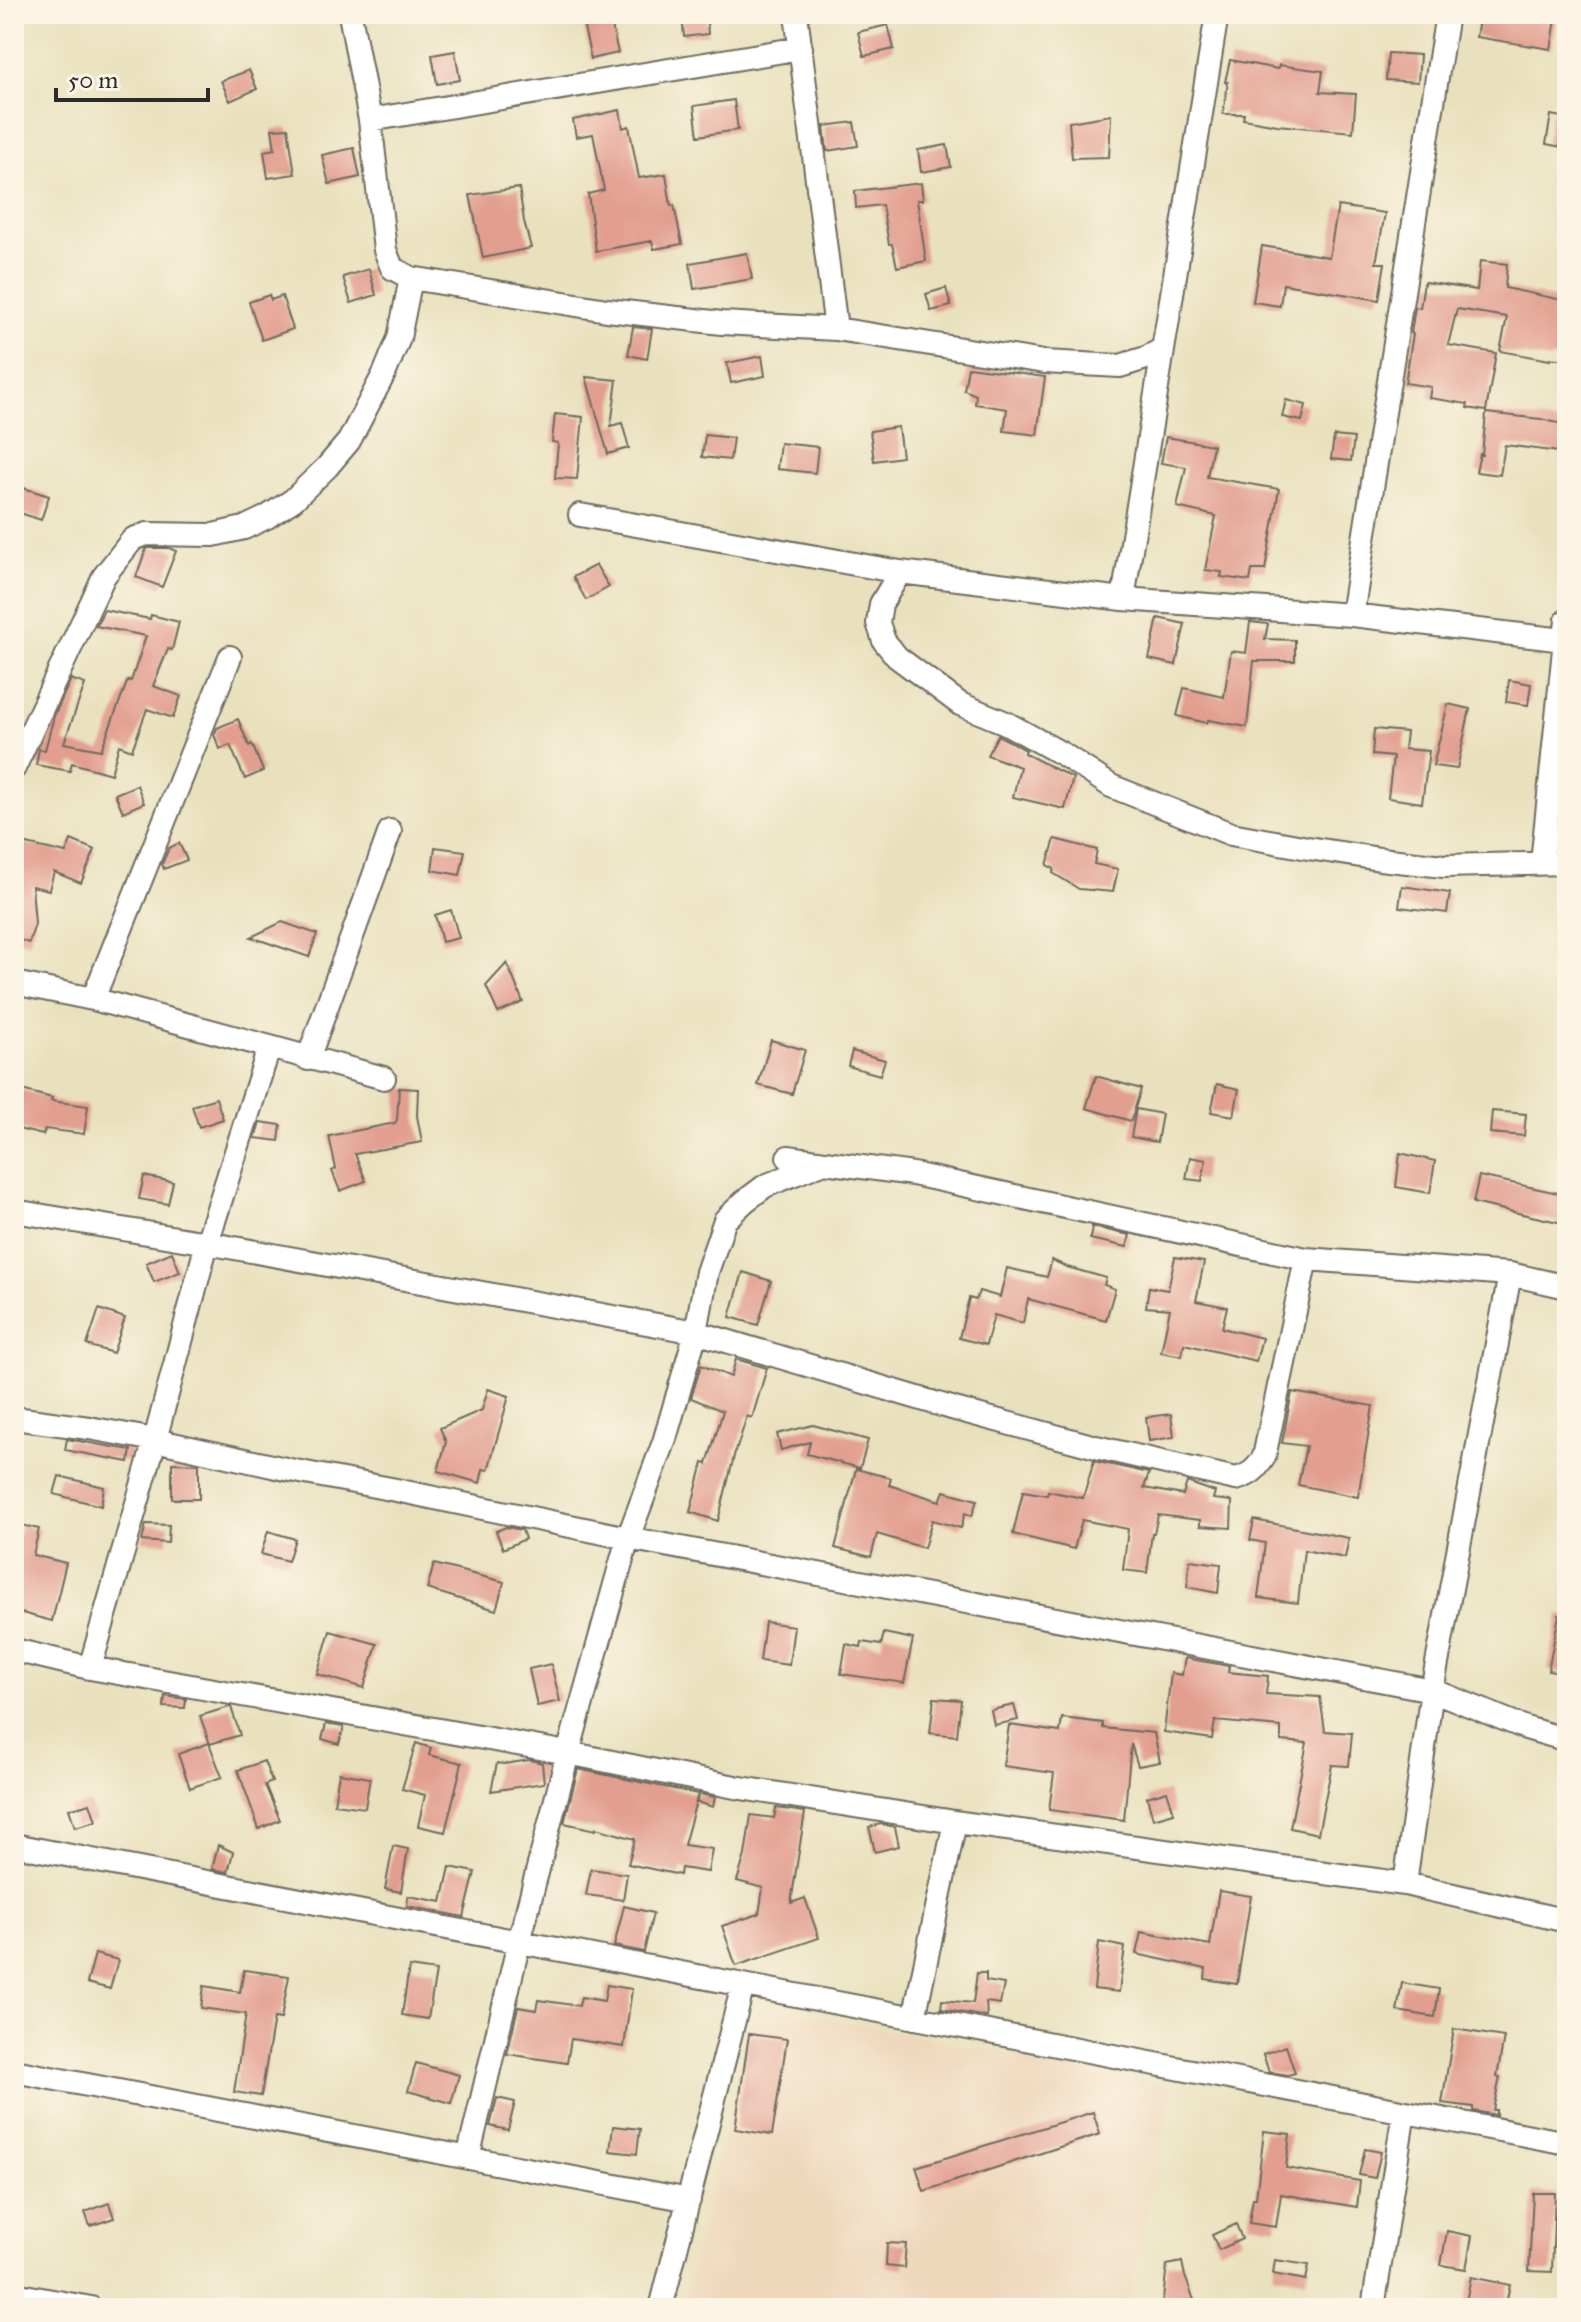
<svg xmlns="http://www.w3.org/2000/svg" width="1581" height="2322" font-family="'IM FELL Great Primer',serif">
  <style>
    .built { fill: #eed7bb }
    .building { fill: #e29f90 }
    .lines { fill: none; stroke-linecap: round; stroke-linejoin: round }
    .street-casing { stroke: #6e6b5e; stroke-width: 26 }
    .street { stroke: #fff; stroke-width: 22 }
  </style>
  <rect width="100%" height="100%" fill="#fcf5e5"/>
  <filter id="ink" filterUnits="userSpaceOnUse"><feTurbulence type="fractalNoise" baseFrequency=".0125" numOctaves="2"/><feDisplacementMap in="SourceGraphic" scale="16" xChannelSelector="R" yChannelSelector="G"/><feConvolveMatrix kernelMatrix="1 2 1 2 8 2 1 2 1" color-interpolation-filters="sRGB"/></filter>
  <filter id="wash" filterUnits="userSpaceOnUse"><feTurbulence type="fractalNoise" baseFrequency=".006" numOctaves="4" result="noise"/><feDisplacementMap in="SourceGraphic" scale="32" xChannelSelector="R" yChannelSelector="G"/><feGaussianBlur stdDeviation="1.8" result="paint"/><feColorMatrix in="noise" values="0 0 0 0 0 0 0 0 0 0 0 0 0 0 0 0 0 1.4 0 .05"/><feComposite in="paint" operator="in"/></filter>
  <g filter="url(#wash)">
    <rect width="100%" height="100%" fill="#e9e1be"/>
    <path class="built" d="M757,2005L1174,2087L1127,2308H682Z"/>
    <g id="blocks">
      <path class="building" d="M682,14H706L708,34L684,37Z
        M1480,14H1557L1551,49L1476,37Z
        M610,17L618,53L591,59L583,23Z
        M888,25L894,49L864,56L858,32Z
        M455,51L460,80L437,84L432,55Z
        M1388,53L1420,55L1418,82L1386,80Z
        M1230,60L1278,69L1279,65L1323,71L1320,92L1356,94L1353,132L1277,125L1243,119L1244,114H1223L1228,82H1225Z
        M249,70L257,89L230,101L221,81Z
        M734,100L738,130L698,136L694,106Z
        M620,110L623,128L629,126L639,178L666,174L671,206L674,205L682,244L654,249L652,241L596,251L588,194L604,190L593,134L576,137L573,120Z
        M1111,115L1109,157L1072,158L1069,122Z
        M1551,115L1567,118V148L1546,144Z
        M854,122L858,146L827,151L824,126Z
        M288,128L295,174L268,178L264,151L275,149L272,129Z
        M947,145L951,167L921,172L918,150Z
        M354,148L360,177L329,184L322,155Z
        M921,183L923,200H917L926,261L897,267L892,244H889L882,205L856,208L855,191Z
        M519,188L524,221L531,248L483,258L470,195Z
        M1338,206L1385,213L1376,263H1385L1379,300L1283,284L1280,306L1253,302L1262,246L1329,257Z
        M747,253L752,279L694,289L690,263Z
        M1480,261L1507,264L1505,288L1567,301V360L1550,358V360L1500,351L1507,317L1457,309L1448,345L1496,353L1486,411L1467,408L1468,404L1429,398L1431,387L1405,383L1413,334L1411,333L1415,307L1420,308L1424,282L1477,290Z
        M369,269L376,295L351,303L343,277Z
        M946,288L951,306L931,311L926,294Z
        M269,295L271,300L282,296L293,329L262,340L249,302Z
        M633,327L652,329L647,359L628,355Z
        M762,356L765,376L731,383L727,363Z
        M968,367L1045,377L1037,435L1004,431L1007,409L975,404L976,395L964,390Z
        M586,377L617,380L611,426L622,423L629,448L608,454Z
        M1286,400L1306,405L1302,421L1282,417Z
        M1486,413L1541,419L1567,425V453L1505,445L1500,475L1476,472L1480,454L1482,455Z
        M555,414L583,417L577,479L555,478L558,443L552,442Z
        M898,427L902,457L874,461L870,431Z
        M705,435L733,438L730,460L702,457Z
        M1334,436L1354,438L1351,461L1331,459Z
        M1166,437L1213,445L1207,477L1279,489L1265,570H1252L1250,581L1221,577L1222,572L1205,570L1216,516L1177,507L1186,467L1161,463Z
        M780,443L818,447L815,473L777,469Z
        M14,485L49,496L41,520L14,511Z
        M149,548H169L176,551L162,587L136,577L146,549Z
        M596,565L609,587L586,600L573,577Z
        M104,610L150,619L151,615L179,622L172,650L168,649L153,686L181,696L173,718L147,709L132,750L119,745L111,774L72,763L70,771L36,765L39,749L45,750L54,716L71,679L85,684L64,743L101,750L128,680L131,681L146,636L96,626Z
        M1158,618L1185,624L1176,665L1149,659Z
        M1250,622L1268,624L1265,639L1295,640V661H1254L1247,727L1208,720L1207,723L1177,716L1184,688L1224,697L1231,651L1246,653Z
        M1509,680L1531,684L1528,705L1506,702Z
        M1448,704L1470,709L1457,769L1433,766Z
        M238,719L249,746L252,744L263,771L245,779L230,745L220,749L214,735L217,728Z
        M1374,729L1406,732L1404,749L1429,751L1422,803L1388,798L1393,757L1372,755Z
        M998,735L1026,750L1024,753L1073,778L1065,809L1013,797L1020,767L987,755Z
        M137,785L144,803L123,812L115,794Z
        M1055,839L1097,850L1094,864L1118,869L1113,892L1079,889L1053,873L1054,869L1047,865Z
        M71,840L95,850L81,883L54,872L49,890L32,886L35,924L29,943L14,938V841L66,853Z
        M179,843L187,860L164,869L162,864L169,848Z
        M435,847L465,851L460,875L432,870Z
        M1402,886L1450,893L1447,913L1399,907Z
        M451,910L459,938L442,942L435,915Z
        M282,922L317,934L309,957L251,937Z
        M507,963L523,1002L498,1013L486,986Z
        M771,1040L805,1050L792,1094L758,1085Z
        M852,1051L885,1060L880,1075L848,1066Z
        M1096,1076L1141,1089L1131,1121L1086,1108Z
        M1217,1084L1239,1089L1234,1116L1211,1112Z
        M14,1088L52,1098L51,1101L88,1106L84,1134L45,1129L43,1135L14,1128Z
        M399,1088L418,1089L417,1116L422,1142L355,1154L366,1181L340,1191L332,1171L336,1169L329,1136L395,1123L397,1120Z
        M216,1098L223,1119L199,1127L192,1106Z
        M1136,1109L1162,1114L1157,1142L1131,1137Z
        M1492,1111L1526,1114L1524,1136L1490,1133Z
        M260,1122L281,1125L279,1141L255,1138Z
        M1400,1153L1435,1161L1430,1193L1396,1187Z
        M1190,1157L1206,1160L1202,1181L1186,1179Z
        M144,1176L173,1182L168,1204L139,1199Z
        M1479,1176L1567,1195V1224L1473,1203Z
        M1092,1227L1130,1235L1127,1247L1090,1239Z
        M172,1252L180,1272L154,1282L146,1263Z
        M1175,1257L1204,1262L1196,1301L1227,1307L1222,1328L1262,1338L1256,1361L1184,1344L1182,1356L1161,1352L1170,1309L1146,1307L1149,1287L1168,1290Z
        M1052,1260L1067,1267L1106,1278L1104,1285L1115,1289L1106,1320L1028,1299L1023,1323L994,1315L986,1345L959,1338L969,1298L976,1300L979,1291L1000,1297L1007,1268L1047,1277Z
        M743,1272L771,1281L758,1325L730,1317Z
        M99,1309L125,1318L113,1353L87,1345Z
        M736,1359L767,1368L752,1418L747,1416L737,1448H736L718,1521L690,1512L703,1463L707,1464L723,1411L691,1398L701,1365L731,1377Z
        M488,1389L509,1396L488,1470L483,1469L480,1483L438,1471L446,1442L440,1428L482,1410Z
        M1292,1392L1373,1406L1358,1497L1298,1485L1306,1446L1282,1443Z
        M1171,1414L1174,1437L1149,1441L1146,1417Z
        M813,1425L868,1440L860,1468L807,1454L810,1442L781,1450L777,1434Z
        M67,1439L131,1450L129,1462L65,1450Z
        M1094,1461L1149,1473L1144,1488L1183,1495L1187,1482L1215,1492L1213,1499L1232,1501L1231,1528L1200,1526V1520L1158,1515L1154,1533H1152L1147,1573L1123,1570L1128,1529L1082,1520L1074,1549L1013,1534L1023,1491L1047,1495L1048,1491L1083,1498Z
        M172,1463L199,1464V1499H172Z
        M856,1469L891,1478L889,1485L940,1501L944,1491L977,1500L972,1516L965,1513L961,1528L932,1520L924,1548L877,1534L871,1557L835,1548Z
        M59,1476L104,1487L101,1506L54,1494Z
        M1254,1520L1349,1538L1345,1558L1304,1550L1298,1603L1258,1598L1265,1543L1250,1540Z
        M146,1524L169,1525L168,1543L142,1541Z
        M21,1525L39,1529L33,1555L66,1563L52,1621L14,1611V1555Z
        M506,1527L522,1530L525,1539L503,1549L496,1531Z
        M268,1531L295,1539L288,1561L261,1554Z
        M1190,1560L1221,1564L1218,1593L1187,1587Z
        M434,1564L504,1582L496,1610L427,1589Z
        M1559,1615L1567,1616V1673L1548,1670Z
        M765,1622L794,1626L789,1665L760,1661Z
        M330,1631L377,1644L364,1688L317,1674Z
        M884,1633L913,1639L904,1683L841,1674L846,1644L861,1647L862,1642L881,1645Z
        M1185,1658L1229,1666L1228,1672L1268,1676L1266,1694L1320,1697L1325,1731L1352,1733L1349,1766L1332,1765L1318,1834L1290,1828L1307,1743L1281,1741V1727L1215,1721L1212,1739L1164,1732L1171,1673L1182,1675Z
        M551,1664L560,1701L537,1706L529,1669Z
        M165,1696L186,1699L185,1708L164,1707Z
        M934,1698L961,1700L957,1736L930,1733Z
        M1014,1705L1018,1720L994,1725L991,1710Z
        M229,1707H231L240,1735L210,1744L200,1716Z
        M1062,1718L1103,1723V1728L1154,1733L1160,1762L1138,1766L1131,1744L1124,1820L1049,1810L1054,1773L1003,1766L1009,1725L1060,1732Z
        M326,1724L344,1727L339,1744L322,1739Z
        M209,1743L222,1777L190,1788L178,1754Z
        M416,1743L431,1748L429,1755L462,1763L445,1832L418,1826L425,1795L402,1789Z
        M530,1760L542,1763L544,1783L491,1791L497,1763L504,1764Z
        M264,1761L272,1782L265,1785L280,1820L259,1829L238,1770Z
        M578,1769L698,1794L684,1845L712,1849L708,1872L681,1868L680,1875L628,1864L635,1839L596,1828V1830L564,1823Z
        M339,1773L370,1778L365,1808L334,1804Z
        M1167,1791L1174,1813L1153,1819L1147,1797Z
        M699,1794L715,1797L713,1807L696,1802Z
        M90,1803L96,1821L75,1827L69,1809Z
        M776,1808L805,1812L791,1903L805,1898L819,1938L736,1966L722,1926L759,1914L763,1888L737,1881L745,1855L751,1815L774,1818Z
        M881,1824L895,1827L899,1846L875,1852L869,1827Z
        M218,1845L233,1852L228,1872L212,1869Z
        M393,1846L408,1849L401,1892L385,1889Z
        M450,1867L475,1872L464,1917L407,1906L408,1896L442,1902Z
        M591,1869L627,1874L623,1900L586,1895Z
        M1219,1891L1251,1896L1237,1984L1205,1979L1206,1969L1136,1954L1141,1932L1210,1945Z
        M624,1906L653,1913L644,1952L614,1946Z
        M1099,1942L1125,1947L1119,1992L1094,1989Z
        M95,1954L118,1960L110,1989L87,1983Z
        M409,1967L436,1971L428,2019L402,2015Z
        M244,1970L289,1976L281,2019L274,2018L261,2096L234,2092L246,2014L201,2008L204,1986L240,1992Z
        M977,1973H986V1981L1004,1984L1000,2004L986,2002L987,2017L941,2009L942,2000L973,2003Z
        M1402,1983L1439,1989L1435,2017L1397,2011Z
        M607,1985L632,1989L624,2047L571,2039L567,2063L507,2054L518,2007L536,2010L538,2000L579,2006L581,1997L604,2001Z
        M1454,2029L1504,2037L1497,2077H1500L1493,2110H1496V2115L1473,2111V2107L1442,2103Z
        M749,2034L787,2039L772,2135L735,2129Z
        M1286,2046L1295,2073L1288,2075L1269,2072L1263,2054Z
        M416,2063L459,2075L451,2103L408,2091Z
        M497,2098L515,2102L508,2130L490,2126Z
        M1093,2112L1100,2134L924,2191L916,2167Z
        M613,2126L640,2129L637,2154L610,2151Z
        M1264,2131L1290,2134L1286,2168L1360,2181L1357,2207L1281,2194L1276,2227L1249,2223L1253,2198H1256Z
        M1365,2149L1381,2152L1375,2178L1359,2175Z
        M1533,2193H1555L1552,2272L1529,2271Z
        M109,2203L114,2218L90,2226L85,2212Z
        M1236,2224L1242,2239L1219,2250L1212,2235Z
        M1447,2231L1472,2236L1466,2269L1441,2265Z
        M887,2243L906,2244L904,2268L886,2266Z
        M1275,2260L1309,2265L1306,2280L1273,2274Z
        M1182,2262L1185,2276L1197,2308H1162L1167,2265Z
        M1471,2277L1510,2285L1505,2308L1466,2301Z"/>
    </g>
  </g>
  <g filter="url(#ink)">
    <use href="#blocks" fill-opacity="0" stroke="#6e6b5e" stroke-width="2"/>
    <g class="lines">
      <defs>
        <path id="street" d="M350,14L370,120L385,250L392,268L411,278L607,310L722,323L836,329L1044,362L1120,366L1146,358L1163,349
          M796,14L836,329
          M370,120L801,48
          M580,515L900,572L1123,599L1352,615L1564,640
          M900,572L881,604L878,623L884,641L897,657L960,704L1006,723L1064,755L1111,786L1231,834L1308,848L1380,859L1444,866L1567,863
          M1123,599L1217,14
          M1352,615L1447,14
          M14,768L104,576L133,539L147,534L213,535L244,528L267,517L293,500L327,467L349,441L385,372L399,338L411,278
          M1542,863L1567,620
          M14,983L93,999L384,1078
          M93,999L230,657
          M308,1059L390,831
          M788,1157L913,1174L1306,1259L1510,1274L1567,1287
          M14,1211L207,1243L696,1332L955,1409L1096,1447L1236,1479C1250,1475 1256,1470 1264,1457L1306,1259
          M14,1418L89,1428L155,1440L290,1470L396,1490L628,1538L1432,1690L1526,1728L1567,1740
          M14,1650L90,1668L568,1753L735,1787L955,1822L1405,1884L1567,1921
          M90,1668L155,1440L207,1243L269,1048
          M14,1845L1567,2143
          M1405,1884L1432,1690L1510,1274
          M914,2018L955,1822
          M14,2071L689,2200
          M468,2158L519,1942L568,1753L628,1538L664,1442L696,1332L707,1272L725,1220L745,1201L765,1186L822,1163
          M14,2294L91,2308
          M661,2308L743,1985
          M1373,2308L1404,2112"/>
      </defs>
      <use href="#street" class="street-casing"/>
      <use href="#street" class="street"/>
    </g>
  </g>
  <rect width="1581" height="2322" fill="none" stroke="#fcf5e5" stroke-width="48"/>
  <path d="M56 88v12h152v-12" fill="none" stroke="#2b2b2b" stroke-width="4"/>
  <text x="68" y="88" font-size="24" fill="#2b2b2b" stroke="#fcf5e5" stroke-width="6" paint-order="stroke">50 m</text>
</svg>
